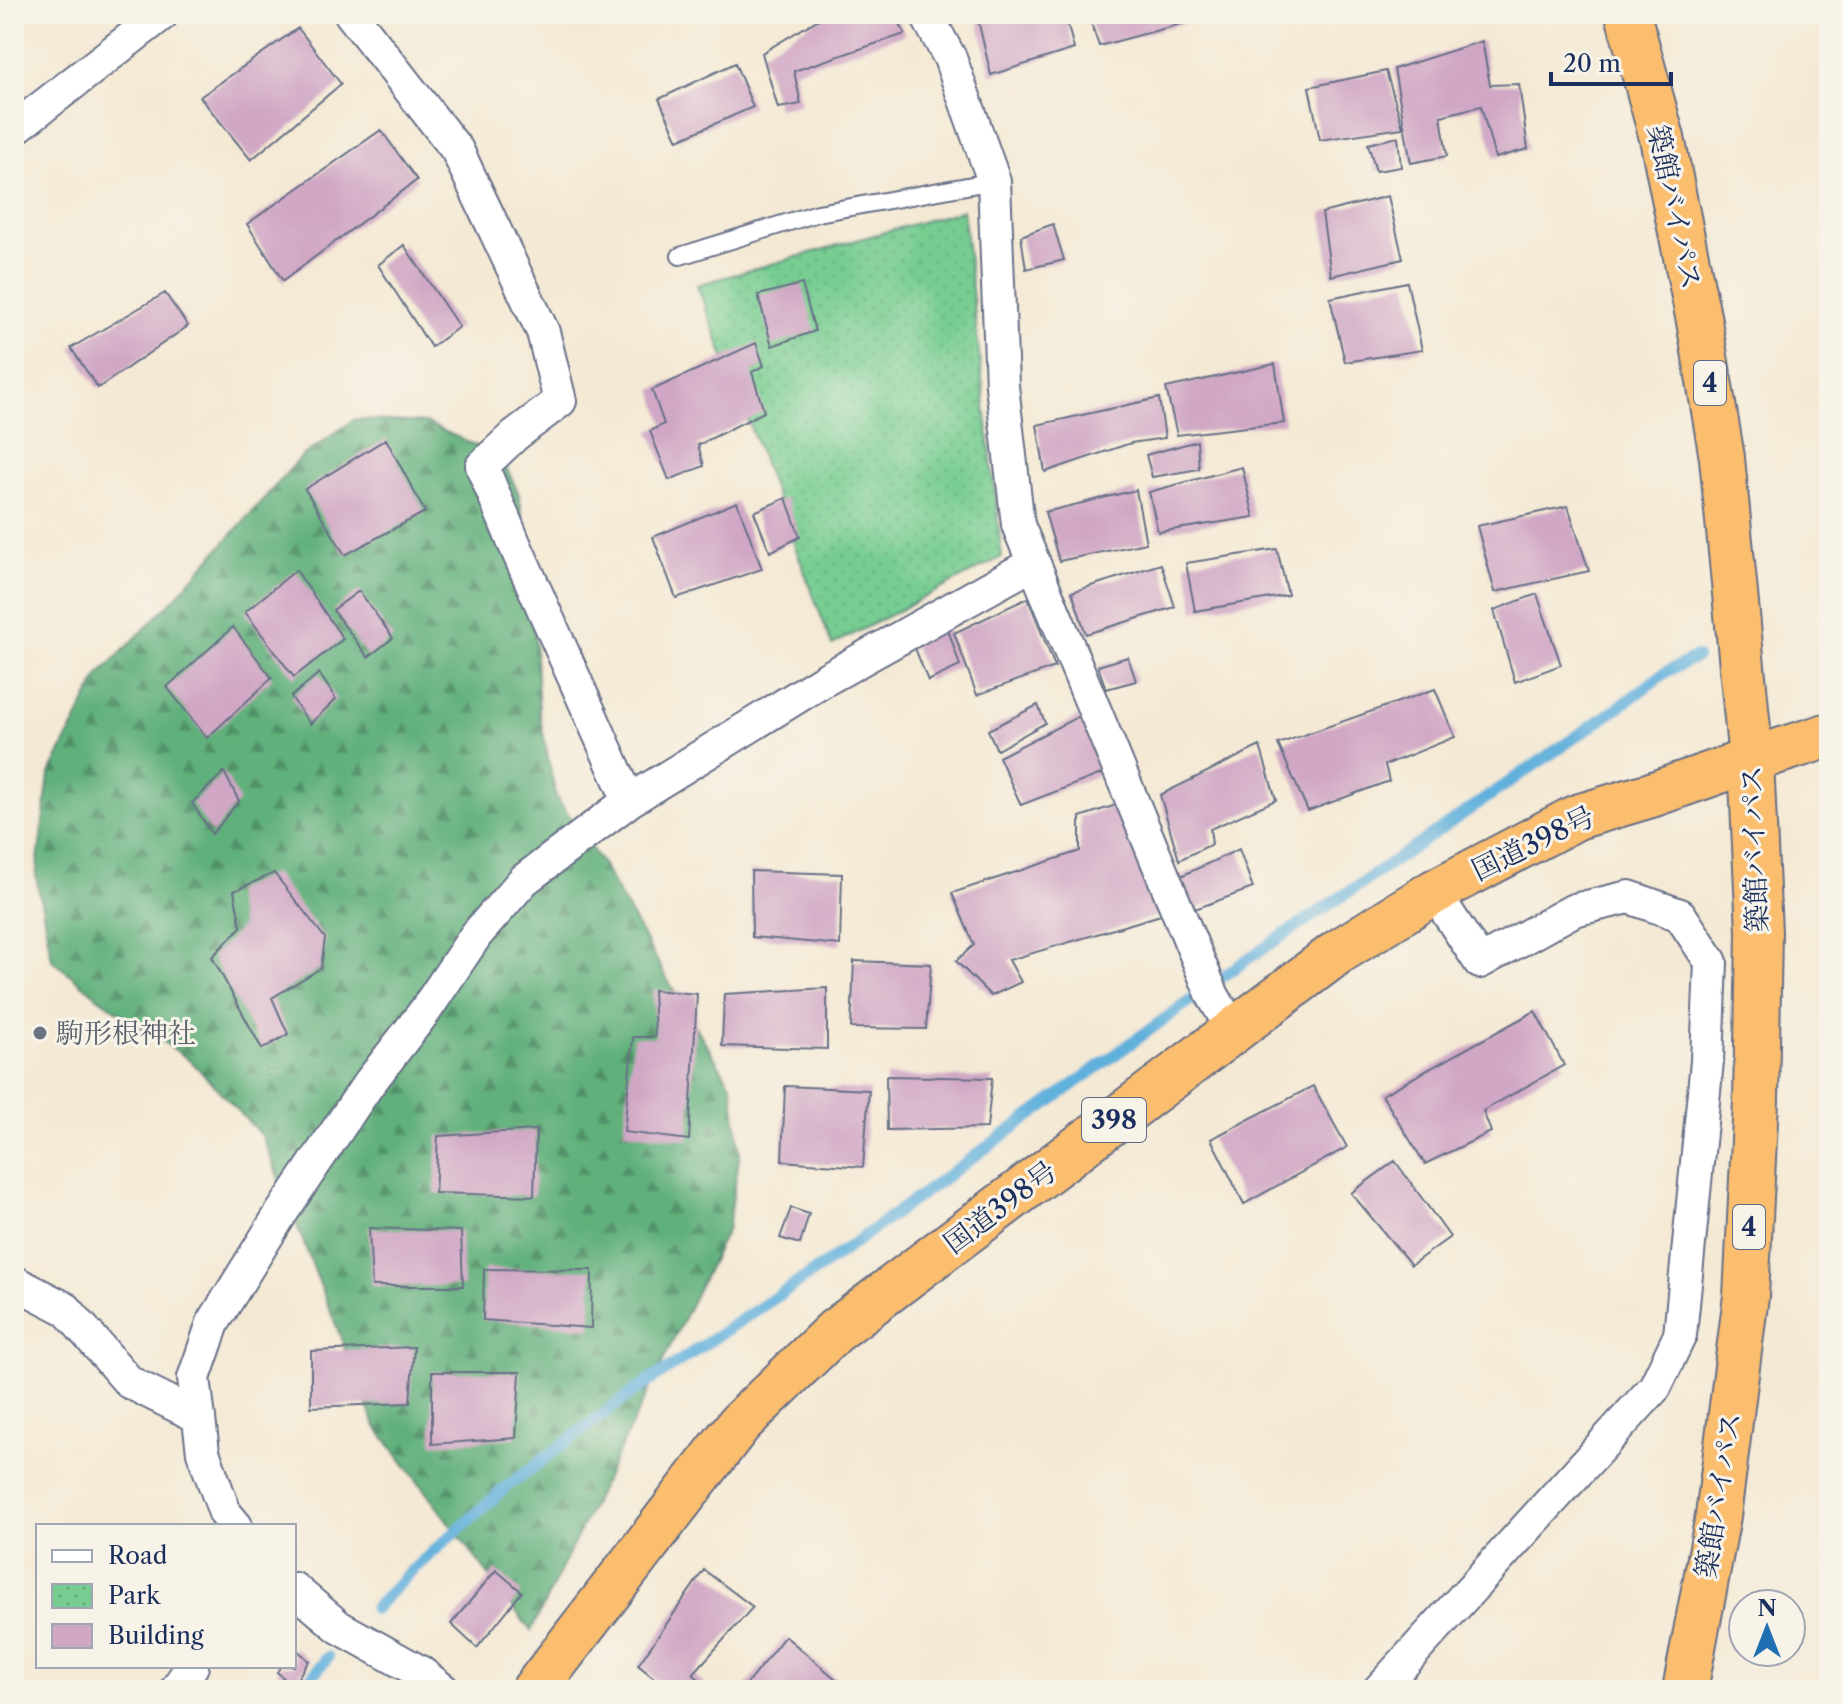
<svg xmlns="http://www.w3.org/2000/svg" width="1843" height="1704" font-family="'Libre Caslon Text','Noto Serif JP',serif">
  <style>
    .forest { fill: url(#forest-firs); stroke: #3e706c; stroke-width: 2 }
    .park { fill: url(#park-dots); stroke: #497e78; stroke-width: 2 }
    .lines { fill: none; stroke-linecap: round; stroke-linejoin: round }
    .stream { stroke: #61b0dc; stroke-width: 12 }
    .building { fill: #d0a7c5 }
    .service-casing { stroke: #677087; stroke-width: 20 }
    .minor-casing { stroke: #677087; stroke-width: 36 }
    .trunk-casing { stroke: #677087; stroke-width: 48 }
    .service { stroke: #fff; stroke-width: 16 }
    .minor { stroke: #fff; stroke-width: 32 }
    .trunk { stroke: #fbbd6e; stroke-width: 44 }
    .worship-dot { fill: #6b7280; stroke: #f7f3e8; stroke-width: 3 }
    .labels { text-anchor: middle; stroke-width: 6; stroke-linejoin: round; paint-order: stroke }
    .shield { fill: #f7f3e8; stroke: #5d6a87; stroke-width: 2 }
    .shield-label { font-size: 26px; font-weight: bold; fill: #1b2f5e }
    .street-label { font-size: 28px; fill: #1b2f5e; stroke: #f7f3e8 }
    .worship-label { font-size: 28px; fill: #5b616d; stroke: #f7f3e8; text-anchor: start }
  </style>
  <defs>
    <pattern id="forest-firs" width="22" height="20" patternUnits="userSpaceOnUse" patternTransform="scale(2)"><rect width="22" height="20" fill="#61b07b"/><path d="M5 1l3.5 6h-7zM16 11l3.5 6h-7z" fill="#4f9068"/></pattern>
    <pattern id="park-dots" width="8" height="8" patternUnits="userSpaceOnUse" patternTransform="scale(2)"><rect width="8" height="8" fill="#77cd91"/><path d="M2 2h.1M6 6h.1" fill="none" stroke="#66b07f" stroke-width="1.8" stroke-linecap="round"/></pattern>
  </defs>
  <rect width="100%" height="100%" fill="#f7f3e8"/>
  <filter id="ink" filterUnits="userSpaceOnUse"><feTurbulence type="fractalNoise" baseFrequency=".0125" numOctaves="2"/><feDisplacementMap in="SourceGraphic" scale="16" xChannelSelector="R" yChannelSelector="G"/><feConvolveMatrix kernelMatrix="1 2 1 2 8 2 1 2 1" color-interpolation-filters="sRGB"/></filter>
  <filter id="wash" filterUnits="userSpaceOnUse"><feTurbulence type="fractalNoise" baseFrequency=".006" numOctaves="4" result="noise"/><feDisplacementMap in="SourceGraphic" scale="32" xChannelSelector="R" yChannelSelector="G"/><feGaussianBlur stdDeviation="1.8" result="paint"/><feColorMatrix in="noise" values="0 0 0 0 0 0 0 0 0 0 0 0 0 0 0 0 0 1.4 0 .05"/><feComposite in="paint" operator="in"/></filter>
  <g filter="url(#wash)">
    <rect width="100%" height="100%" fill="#f4e9d4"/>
    <path class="forest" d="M355,419L426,423L501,457L519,494L531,570L539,712L556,797L602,864L678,998L732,1086L740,1153L728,1228L531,1631L375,1425L262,1136L191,1061L99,998L52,960L36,876L49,775L99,675L174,599L301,457Z"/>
    <path class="park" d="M963,210L1002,557L832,645L697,285Z"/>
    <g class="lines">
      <path class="stream" d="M374,1609L408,1574L505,1488L633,1392L824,1265L1249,958L1353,889L1615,710L1666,672L1696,657
        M301,1690L328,1657"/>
    </g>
    <g id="blocks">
      <path class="building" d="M827,14H895L905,34L794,71L801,104L778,108L762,53Z
        M997,14H1065L1074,49L991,75L978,20Z
        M1088,14H1206L1207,17L1099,46Z
        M298,28L341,84L251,160L200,97Z
        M1482,41L1490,85L1519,84L1528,149L1495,158L1481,106L1441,116L1447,156L1411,163L1394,69Z
        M735,63L753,107L678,140L659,99Z
        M1386,71L1403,128L1320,140L1309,87Z
        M381,130L417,180L283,281L247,224Z
        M1398,137L1401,167L1376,171L1368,144Z
        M1388,196L1403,259L1331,276L1322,213Z
        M1053,224L1064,260L1026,269L1021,236Z
        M404,245L459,327L431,347L378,265Z
        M1407,282L1422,350L1345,362L1330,298Z
        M802,284L815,331L772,346L758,295Z
        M165,293L188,326L98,388L71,348Z
        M756,343L764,366L752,372L764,412L698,445L704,466L669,480L650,431L664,424L652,390Z
        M1275,364L1284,423L1177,435L1166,388Z
        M1159,398L1165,438L1131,443L1045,472L1037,425Z
        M386,439L425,512L345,555L305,489Z
        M1197,441L1199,469L1152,477L1146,455Z
        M1242,467L1254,517L1158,532L1149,492Z
        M1136,490L1146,543L1059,561L1045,512Z
        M786,498L800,537L770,552L754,512Z
        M737,502L762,569L676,598L653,537Z
        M1568,506L1589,571L1495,592L1477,526Z
        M1277,549L1288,595L1195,611L1186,563Z
        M1161,564L1175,607L1086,634L1072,592Z
        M296,570L343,639L294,677L245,612Z
        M359,591L393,638L368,657L333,610Z
        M1537,594L1561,665L1515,682L1494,610Z
        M1028,598L1055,667L977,695L954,633Z
        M947,626L960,666L928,681L913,643Z
        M233,627L272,678L207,738L167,687Z
        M1128,657L1136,681L1106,689L1098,666Z
        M319,673L336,699L310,724L291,697Z
        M1435,689L1455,737L1385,765L1389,781L1308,811L1278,744Z
        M1038,705L1045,723L997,750L988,730Z
        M1083,714L1109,771L1021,805L999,757Z
        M1260,746L1276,800L1210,829L1212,844L1179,860L1160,795Z
        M224,772L239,801L212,834L192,803Z
        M1116,805L1164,914L1009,960L1021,982L991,996L956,961L974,945L952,893L1080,851V817Z
        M1239,849L1253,888L1195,909L1179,877Z
        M751,871L842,874L840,945L752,937Z
        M274,873L325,938L321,968L272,998L288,1034L262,1049L212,957L241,927L234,891Z
        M854,961L931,964L926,1029L851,1028Z
        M827,988V1049L722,1046L724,994Z
        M653,990L697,994L689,1140L624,1132L633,1037H655Z
        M1535,1011L1564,1065L1483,1111L1491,1132L1425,1164L1382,1095Z
        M886,1076L992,1078L987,1128L887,1130Z
        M785,1086L869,1090L863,1167L782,1161Z
        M1313,1086L1347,1147L1244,1204L1211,1139Z
        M536,1130L534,1196L435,1193L438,1136Z
        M1395,1161L1450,1237L1411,1265L1351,1193Z
        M791,1208L809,1214L800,1244L780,1238Z
        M369,1228L461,1231L463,1286H372Z
        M484,1269L592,1270L591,1328L483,1320Z
        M414,1347L410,1403L311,1407V1351Z
        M432,1372H520L516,1438L432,1444Z
        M496,1570L522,1592L477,1648L451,1624Z
        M704,1570L753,1607L693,1674L711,1690H669L638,1665Z
        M785,1636L849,1690H742Z
        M294,1647L309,1661L292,1686L277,1672L281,1666H294Z"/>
    </g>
  </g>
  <g filter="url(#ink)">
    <use href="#blocks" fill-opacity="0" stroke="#677087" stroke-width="2"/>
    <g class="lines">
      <defs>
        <path id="service" d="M680,256L818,213L994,181"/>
        <path id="minor" d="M351,14L457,150L543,332L560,401L515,435L482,466L514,543L629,801
          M926,14L950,58L994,181L1002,386L1018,525L1213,996L1233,1030
          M14,129L162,14
          M14,1282L66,1309L129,1382L199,1417
          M236,1526L225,1513L203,1452L194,1378L213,1323L280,1215L367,1086L425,1011L476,935L524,880L629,801L826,679L1034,563
          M294,1589L339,1627L420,1672L443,1690
          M176,1690L192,1666
          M1379,1690L1655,1387L1680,1335L1707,1061L1711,962L1680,915L1629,897L1574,910L1480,962L1434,892"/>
        <path id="trunk" d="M1628,14L1662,138L1699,321L1722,458L1751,760L1759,932L1756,1101L1746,1296L1718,1516L1685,1690
          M534,1690L740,1423L835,1331L1338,952L1434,892L1577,817L1651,795L1751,760L1829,735"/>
      </defs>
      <use href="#service" class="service-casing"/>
      <use href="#minor" class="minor-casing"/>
      <use href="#trunk" class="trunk-casing"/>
      <use href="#service" class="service"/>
      <use href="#minor" class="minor"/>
      <use href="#trunk" class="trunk"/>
    </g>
  </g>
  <circle class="worship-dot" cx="40" cy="1033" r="8"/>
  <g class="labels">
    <g class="shield">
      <rect x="1694" y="361" width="32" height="44" rx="6"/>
      <rect x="1082" y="1098" width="64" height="44" rx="6"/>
      <rect x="1733" y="1205" width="32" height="44" rx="6"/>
    </g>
    <g class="shield-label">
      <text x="1710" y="392">4</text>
      <text x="1114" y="1129">398</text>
      <text x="1749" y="1236">4</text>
    </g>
    <g class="street-label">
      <text transform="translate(1675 207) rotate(78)" y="10">築館バイパス</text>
      <text transform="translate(1533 843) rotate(-26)" y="10">国道398号</text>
      <text transform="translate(1754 849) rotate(-92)" y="10">築館バイパス</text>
      <text transform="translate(1000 1207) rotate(-37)" y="10">国道398号</text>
      <text transform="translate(1718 1495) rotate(-81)" y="10">築館バイパス</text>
    </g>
    <g class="worship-label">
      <text x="56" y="1043">駒形根神社</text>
    </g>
  </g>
  <rect width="1843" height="1704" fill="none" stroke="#f7f3e8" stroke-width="48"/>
  <rect x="36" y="1524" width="260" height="144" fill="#f7f3e8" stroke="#9fa5b1" stroke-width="2"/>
  <rect x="52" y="1550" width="40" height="12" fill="#ffffff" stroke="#9fa5b1" stroke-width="2"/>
  <text x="108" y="1564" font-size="24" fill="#1b2f5e">Road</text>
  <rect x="52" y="1584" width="40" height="24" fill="url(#park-dots)" stroke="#9fa5b1" stroke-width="2"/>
  <text x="108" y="1604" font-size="24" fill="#1b2f5e">Park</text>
  <rect x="52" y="1624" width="40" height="24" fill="#d0a7c5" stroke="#9fa5b1" stroke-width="2"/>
  <text x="108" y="1644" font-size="24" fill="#1b2f5e">Building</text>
  <g transform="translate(1767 1628)"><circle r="38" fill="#f7f3e8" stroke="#9fa5b1" stroke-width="2"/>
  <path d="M0-6L14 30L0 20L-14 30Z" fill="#1f6fb2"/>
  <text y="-12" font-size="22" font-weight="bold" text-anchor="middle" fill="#1b2f5e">N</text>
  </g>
  <path d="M1551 72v12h120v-12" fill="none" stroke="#1b2f5e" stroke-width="4"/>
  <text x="1563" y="72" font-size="24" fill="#1b2f5e" stroke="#f7f3e8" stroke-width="6" paint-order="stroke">20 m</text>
</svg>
